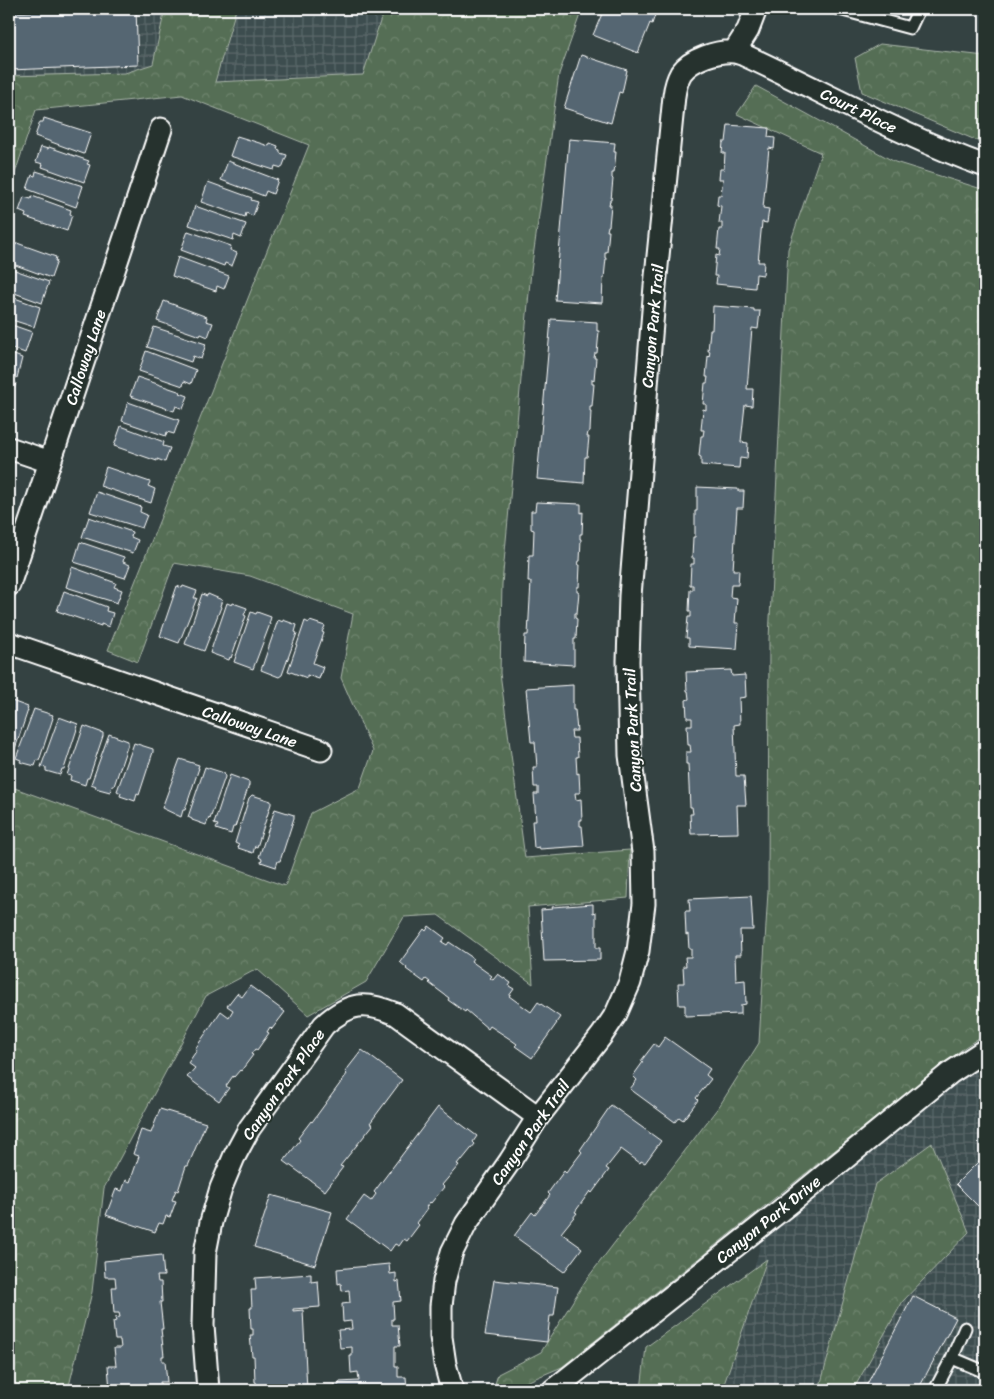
<svg xmlns="http://www.w3.org/2000/svg" width="994" height="1399" font-family="Sriracha,sans-serif">
  <style>
    .industrial { fill: url(#industrial-grid) }
    .forest { fill: url(#forest-crowns); stroke: #aab6aa }
    .building { fill: #556672; stroke: #fff }
    .lines { fill: none; stroke-linecap: round; stroke-linejoin: round }
    .lane-casing { stroke: #fff; stroke-width: 15 }
    .street-casing { stroke: #fff; stroke-width: 25 }
    .lane { stroke: #26332d; stroke-width: 11 }
    .street { stroke: #26332d; stroke-width: 21 }
    .labels { text-anchor: middle; stroke-width: 4; stroke-linejoin: round; paint-order: stroke }
    .street-label { font-size: 16px; fill: #fff; stroke: #26332d }
  </style>
  <defs>
    <pattern id="industrial-grid" width="8" height="8" patternUnits="userSpaceOnUse" patternTransform="scale(1.25)"><rect width="8" height="8" fill="#3e4d50"/><path d="M0 4h8M4 0v8" fill="none" stroke="#5b686a"/></pattern>
    <pattern id="forest-crowns" width="20" height="18" patternUnits="userSpaceOnUse" patternTransform="scale(1.25)"><rect width="20" height="18" fill="#556e54"/><path d="M2 6a3 3 0 1 1 6 0M12 15a3 3 0 1 1 6 0" fill="none" stroke="#6e846e"/></pattern>
  </defs>
  <rect width="100%" height="100%" fill="#344242"/>
  <filter id="ink" filterUnits="userSpaceOnUse"><feTurbulence type="fractalNoise" baseFrequency=".02" numOctaves="2"/><feDisplacementMap in="SourceGraphic" scale="10" xChannelSelector="R" yChannelSelector="G"/><feConvolveMatrix kernelMatrix="1 2 1 2 8 2 1 2 1" color-interpolation-filters="sRGB"/></filter>
  <g filter="url(#ink)">
    <path class="industrial" d="M9,9H384L363,75L9,91Z
      M985,1054V1390H724L763,1234Z"/>
    <path class="forest" d="M165,9H236L215,82L363,75L384,9H582L559,74L531,271L502,584L500,673L525,858L630,850L628,898L528,907L533,984L438,915L404,917L366,982L308,1015L257,969L206,996L104,1188L92,1292L68,1390H9V786L285,886L311,813L360,788L373,751L341,678L353,614L250,576L174,563L138,662L108,650L309,145L182,95L36,110L9,191V76L125,73L153,64Z
      M880,44L985,56V144L862,92L855,58Z
      M756,86L895,162L985,190V1034L965,1047L562,1367L507,1390H500L495,1384L498,1374L541,1352L586,1280L720,1105L759,1043L768,891L769,639L788,249L821,153L737,114Z
      M932,1143L969,1232L903,1301L853,1390H819L875,1184Z
      M767,1259L722,1390H641L646,1347Z"/>
    <path class="building" d="M108,9H136L138,65L9,70V13Z
      M604,9H657L652,24L650,23L638,53L593,35Z
      M581,55L627,70L622,93L619,92L611,123L564,108Z
      M44,118L91,133L84,154L35,136L40,122H43Z
      M728,125L769,128L768,137L775,138L774,149L769,148L763,208L769,209L767,223L762,222L758,262H764L763,275L756,274L755,288L716,284L717,276H714L716,255L719,256L720,249H717L719,229H722V223H719L721,206L717,205L718,195H721L723,179H719L720,169H724L725,153H722L723,142H726Z
      M237,136L269,146L270,143L278,146L277,149L280,150V153L287,155L282,168L275,166L274,170L230,156Z
      M569,139L615,143L614,152H616L614,173H612V178L613,179L611,200H610L609,205H611L609,226H608L607,231H609L607,252H605V258H606L604,278H603L602,303L555,300Z
      M41,147L48,149L49,147L89,161L87,164L90,165L84,182L42,167L43,164L36,162Z
      M228,161L278,180L273,194L266,191L264,196L221,180Z
      M36,171L83,186L76,207L27,189L32,175L35,176Z
      M208,182L252,198L251,200L258,202L253,216L246,213L245,217L201,202Z
      M32,196L71,210L70,214L72,215L67,231L25,217L26,214L19,211L24,197L31,199Z
      M195,206L246,224L241,238L234,235L233,240L189,225Z
      M188,231L231,246L230,250L237,253L232,266L225,263L224,266L181,250Z
      M9,243L16,245L17,243L56,257L55,261H57L51,278L10,263Z
      M178,257L229,276L224,289L217,286L216,291L172,276Z
      M9,268L49,282L42,303L9,291Z
      M9,296L40,307L34,327L9,319Z
      M164,301L207,317L206,321L213,323L208,337L201,334L200,336L157,321Z
      M713,306L754,309V311H760L758,329L752,328L747,389H753L752,406L745,405L741,442L748,443L747,459L740,458L739,468L701,465V457L699,456L701,436H703L704,430H701L703,409L706,410V404H703L705,383H707L708,377H706L708,356L709,357L710,351H708L710,330H712Z
      M551,319L597,322V331H599L597,353H595L594,358H596L594,380L592,379V384H594L592,406H590V411H591L590,431L588,432L587,437H589L587,457H585L584,483L537,479Z
      M9,324L32,332L25,353L9,347Z
      M154,327L206,344L201,359L193,356L191,362L147,347Z
      M146,351L196,370L191,384L184,381L183,386L139,371Z
      M9,353L22,358L17,378L9,375Z
      M137,377L181,392L180,393L188,396L183,409L176,406L174,411L130,396Z
      M9,380L16,383L9,402Z
      M128,402L179,420L174,434L167,432L166,436L122,421Z
      M121,426L164,442L163,446L170,448L165,462L157,459V461L114,446Z
      M106,467L150,482L148,486L155,489L151,503L100,486Z
      M697,487L738,489V491H744L743,508H737L733,570H739L738,585H731L730,597L737,598L735,623H739L737,649L689,646V638H686L688,617H691V611H689L690,590H693V585H690L691,564H694V558H692L693,537H695V511H697Z
      M97,492L141,507L140,512L147,515L142,528L90,512Z
      M536,502L581,504V513L583,512L582,534H580V539H581L580,561H579L578,565H580L579,587H577V592H579L577,613H575V618L577,619L576,639H574V665L524,662L525,635H528L531,582H528L529,555H533L534,530L531,529V511H535Z
      M89,517L132,532L131,537L138,540L133,553L82,537Z
      M80,542L124,557L123,562L130,565L125,578L74,562Z
      M72,567L116,583L114,587L122,590L117,603L66,587Z
      M177,586L182,588L183,586L197,591L194,598H197L179,643L160,636Z
      M64,591L107,607L106,611L113,613L109,627L101,624V626L57,611Z
      M202,594L207,596L208,594L222,600L220,606L221,607L204,651L185,644Z
      M227,603L232,605L233,603L247,608L244,615L246,616L231,658L230,657L229,660L210,653Z
      M251,612L256,614L257,612L271,617L269,624H270L253,669L234,662Z
      M278,620L283,622V620L297,625L295,632L297,633L282,675L279,677L261,670Z
      M305,621L309,623L310,621L325,626L322,632L324,633L313,663L323,667L319,679L307,675V678L288,671Z
      M731,670L732,676L745,675L746,697L739,698L740,724L734,725L736,776H744L746,805H737L738,833L691,834L690,814H693L692,807H690L688,764H686V752H691L690,745H688L687,725H692V718H687L686,700L689,699L688,691H687L686,672Z
      M573,685V710H575L577,731H571L572,738H577L578,757H576L577,774L579,773L580,793H575L576,800L581,799L582,820H580V826H582L584,846L540,849L539,847L534,848L532,821H536L534,794H538V787H534L533,767H537L535,742H531L526,688Z
      M9,700L28,707L27,709L28,710L14,752H12L10,759Z
      M34,709L53,715L52,717L53,718L39,761L37,760L35,766L20,762L21,760L16,758Z
      M59,717L78,724L77,726H78L64,769H62L60,775L46,771V768L41,767Z
      M84,726L103,733V736L89,778H87L85,785L70,780L71,776L67,775Z
      M109,734L128,741V744L114,786H112L110,792L95,788L96,786L91,784Z
      M134,743L153,749V752L139,795L137,794L135,801L120,796L121,793L117,791Z
      M180,759L199,765L198,768H199L185,810H183L181,817L162,808Z
      M205,767L224,773L225,777L210,819L209,818L206,825L192,820V819L188,817Z
      M230,775L249,782V785L235,827H233L231,834L216,829L218,825L214,824Z
      M252,795L271,801V804L257,847L255,846L253,853L238,848L239,845L235,843L249,798Z
      M275,809L294,815V818L280,861H278L276,867L261,862L262,859L259,857Z
      M751,896L753,930H740L741,955H735L736,981L745,980L746,1004L741,1005V1014L685,1016V1005H679L678,983H684L683,966H686L685,957H691V949H689L688,934L686,935L685,911H690L689,899Z
      M593,904V913L596,912V948H600V960L544,961L541,910L553,909L552,907Z
      M429,926L445,938L442,942L447,945L449,942L473,958L471,961L492,976L490,978L493,980L498,974L511,983L509,986L514,989L509,996L531,1012L538,1002L560,1017L556,1023H557L532,1058L515,1046L517,1044L510,1039L490,1026L488,1029L466,1010L465,1012L448,1000L449,998L429,983L430,982L426,979L424,982L406,969L407,968L400,962L424,929L426,931Z
      M250,986L285,1012L272,1029L270,1027L267,1032L269,1033L257,1050L255,1049L251,1054L253,1055L241,1071L240,1070L234,1077L233,1076L226,1086L229,1088L219,1101L187,1077L195,1068L188,1063L197,1050L195,1049L221,1011L229,1017L233,1010L227,1006L237,993L242,997Z
      M665,1037L710,1069L706,1075L711,1079L696,1098L698,1100L683,1120L679,1117L675,1122L630,1089L637,1080L633,1076L643,1062L641,1061L654,1044L658,1047Z
      M362,1050L402,1080L370,1123L373,1125L340,1166L343,1167L325,1191L284,1161L300,1140L298,1138L311,1121L312,1122L347,1074L345,1072Z
      M611,1105L661,1141L645,1163L641,1161L640,1163L621,1149L606,1168L609,1170L592,1193L590,1191L575,1212L577,1213L561,1233L582,1248L564,1272L514,1236L532,1212L535,1215L550,1195L548,1193L564,1171L566,1173L582,1152L580,1150Z
      M438,1107L477,1136L473,1142L475,1144L462,1160L461,1159L457,1164L459,1165L442,1185L444,1187L431,1203L430,1202L426,1207L428,1208L417,1223L419,1225L407,1241L404,1239L399,1246L395,1244L390,1251L347,1219L364,1196L371,1201L376,1194L374,1192Z
      M160,1109L206,1123L188,1166H186L178,1191L176,1190L172,1200L176,1201L170,1217L166,1216L163,1224L159,1223L155,1232L106,1215L116,1189L122,1191L126,1180L130,1182L139,1156L133,1154L141,1130L151,1133Z
      M985,1155V1205L982,1202L978,1206L956,1184Z
      M271,1195L332,1212L315,1265L254,1247Z
      M162,1255L164,1276H157L158,1282H161L162,1302H160L163,1329H161L164,1356H162V1361H165L167,1382H160L161,1389L167,1388V1390H110L108,1366H116L114,1348H121L120,1340H115L113,1322L116,1321L115,1318L120,1317L119,1313H114L112,1287H116L115,1277H105L104,1261Z
      M389,1264L390,1274L396,1273V1282L399,1281L401,1301L393,1302L394,1319H392V1325H398L400,1346H395V1366H398V1377H406L407,1390H334L333,1385H339V1382L359,1381L358,1372L351,1373L350,1356H352V1347L340,1348L338,1330L352,1329L351,1321L343,1322L342,1304L350,1303L349,1290L342,1291L341,1283L338,1284L337,1269Z
      M311,1274V1282L318,1281L320,1307L293,1309V1311L303,1310L307,1390H254V1388H257L256,1382H255L254,1356H252L250,1335H253V1329H251L250,1308H252L251,1290H256L255,1278Z
      M494,1280L558,1287L554,1316H550L547,1342L485,1335Z
      M913,1296L956,1318L918,1390H864Z"/>
    <g class="lines">
      <defs>
        <path id="lane" d="M839,9L910,28L919,9
          M952,1358L965,1328
          M935,1390L952,1358L985,1372"/>
        <path id="street" d="M734,52L748,30L756,9
          M9,448L50,462
          M9,585L161,129
          M9,643L321,750
          M208,1390L203,1325L205,1253L211,1222L221,1188L234,1157L249,1129L324,1025C350,1002 365,1001 396,1014L538,1117
          M452,1390L445,1364L441,1337V1306L444,1281L452,1252L466,1224L510,1161L538,1117L602,1035L616,1014L630,982L638,951L644,904L643,852L630,755L628,661L630,596L655,286L674,96C675,88 677,80 681,73C691,59 718,50 735,52C739,53 743,54 746,56C826,93 902,136 985,166
          M553,1390L790,1203L950,1073L985,1050"/>
      </defs>
      <use href="#lane" class="lane-casing"/>
      <use href="#street" class="street-casing"/>
      <use href="#lane" class="lane"/>
      <use href="#street" class="street"/>
    </g>
  </g>
  <g class="labels">
    <g class="street-label">
      <text transform="translate(859 110) rotate(26)" y="6">Court Place</text>
      <text transform="translate(652 326) rotate(-85)" y="6">Canyon Park Trail</text>
      <text transform="translate(85 357) rotate(-72)" y="6">Calloway Lane</text>
      <text transform="translate(250 726) rotate(19)" y="6">Calloway Lane</text>
      <text transform="translate(632 730) rotate(-93)" y="6">Canyon Park Trail</text>
      <text transform="translate(283 1084) rotate(-55)" y="6">Canyon Park Place</text>
      <text transform="translate(530 1132) rotate(-55)" y="6">Canyon Park Trail</text>
      <text transform="translate(768 1219) rotate(-39)" y="6">Canyon Park Drive</text>
    </g>
  </g>
  <rect width="994" height="1399" fill="none" stroke="#26332d" stroke-width="30"/>
  <rect x="15" y="15" width="964" height="1369" fill="none" stroke="#fff" stroke-width="2" filter="url(#ink)"/>
</svg>
